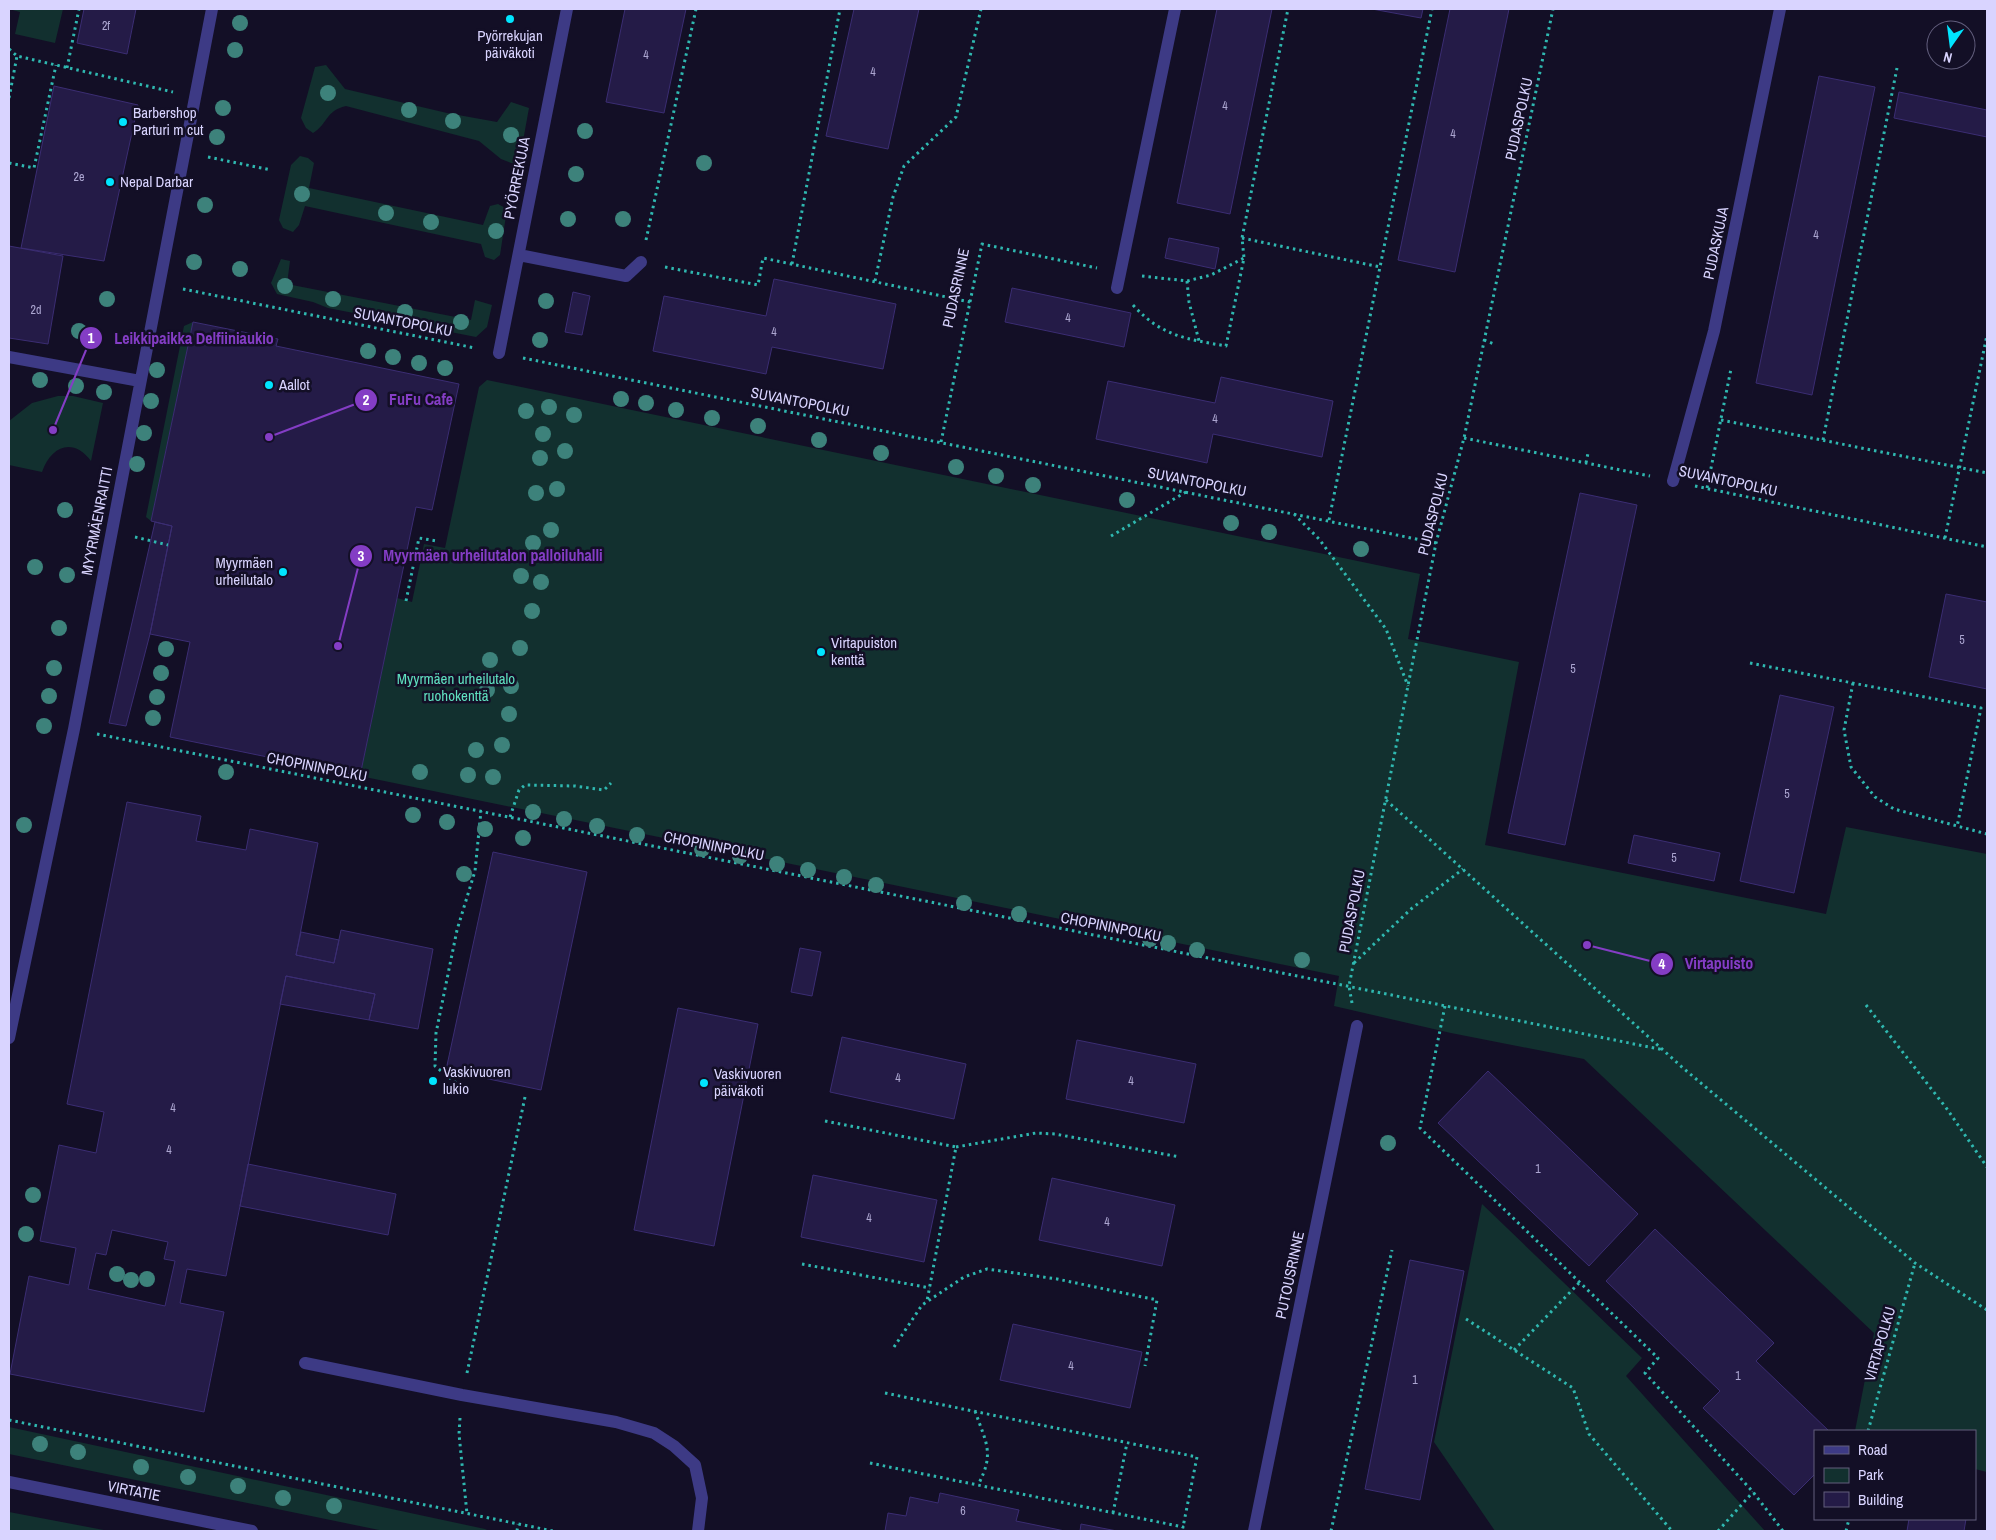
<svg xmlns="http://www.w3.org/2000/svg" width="1996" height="1540" font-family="'Archivo Narrow',sans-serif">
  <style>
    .green { fill: #12302f }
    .building { fill: #241b47; stroke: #3b2d73; fill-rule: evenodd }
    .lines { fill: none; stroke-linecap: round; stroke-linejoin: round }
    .path { stroke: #2fb8b0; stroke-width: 3; stroke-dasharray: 2.5 4; stroke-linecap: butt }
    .minor { stroke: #3d3a85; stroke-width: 12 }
    .tree { fill: #3d827b }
    .poi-dot { fill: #00e5ff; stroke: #130f26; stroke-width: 2 }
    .labels { text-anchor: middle; stroke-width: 5; stroke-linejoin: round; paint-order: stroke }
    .number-label { font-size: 12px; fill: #aca6d1 }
    .poi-label { font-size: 15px; fill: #d9d4ff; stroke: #130f26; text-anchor: start }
    .street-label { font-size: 15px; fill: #d9d4ff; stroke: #130f26 }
    .park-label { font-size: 15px; fill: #5fe0c0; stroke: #130f26 }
    .leader { fill: none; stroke: #843dc5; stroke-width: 2 }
    .callout-dot { fill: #843dc5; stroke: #130f26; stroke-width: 2 }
    .mark-label { font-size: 15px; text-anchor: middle; font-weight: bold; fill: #fff }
    .callout-label { font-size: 16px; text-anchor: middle; font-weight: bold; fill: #843dc5; stroke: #130f26; stroke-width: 5; stroke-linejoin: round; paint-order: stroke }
  </style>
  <rect width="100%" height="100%" fill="#130f26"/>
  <path class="green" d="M9,9H63L55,43L15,34L20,12Z
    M326,65L345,89L447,113L497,122L511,102L529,108L519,163L514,164L501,159L479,141L346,106C325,111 328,124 313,133L306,128L301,118L315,67Z
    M300,156L308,158L314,163L309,188L483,225L490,206L498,204L507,209L500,255L494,260L485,257L481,244L305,206L299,225L293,232L283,228L279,220L291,165Z
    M281,259L290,261L287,284L471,320L475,300L492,305L487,327L476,337L328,308L313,302L277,294L271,283Z
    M193,322L151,521L146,517L184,326Z
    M487,380L1420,574L1408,639L1519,662L1485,845L1826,914L1846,827L1987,854V1472L1975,1469V1431H1855L1874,1333L1584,1059L1451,1033L1334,1006L1339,976L360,776L397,598L412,602L424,544L445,548L479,387Z
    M58,396H73L103,403L91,461C73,437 51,446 42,472L9,465V421L32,403Z
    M1482,1204L1642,1358L1626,1376L1765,1531H1495L1434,1442Z
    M9,1427L485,1529L489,1531H384L9,1454Z
    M9,1512L109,1531H9Z"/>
  <path class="building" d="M84,9H136L127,54L77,43Z
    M625,9H686L664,113L606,102Z
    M854,9H919L888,149L826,136Z
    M1217,9H1272L1230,214L1177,203Z
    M1372,9H1423L1421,18Z
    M1450,9H1509L1455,272L1398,260Z
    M1819,76L1875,87L1812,395L1756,383Z
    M54,86L138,105L104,261L21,248Z
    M1899,92L1987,110V137L1894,118Z
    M1169,238L1219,248L1215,269L1165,258Z
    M9,246L63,256L48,344L9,338Z
    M774,279L896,304L883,369L772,347L766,374L653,351L664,296L766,316Z
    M1012,288L1131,313L1124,347L1005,322Z
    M573,292L590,296L582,335L565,332Z
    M193,322L278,339L276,346L459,384L432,510L416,507L360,776L170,737L190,642L150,634L172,526L151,521Z
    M1221,377L1333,401L1322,457L1213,434L1207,463L1096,439L1108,381L1215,403Z
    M1580,493L1637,505L1565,845L1508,833Z
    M155,522L172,526L150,634L126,726L109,723Z
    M1946,594L1987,602V689L1929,677Z
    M1780,695L1834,707L1794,893L1740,881Z
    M127,802L201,816L196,841L246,850L250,829L318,843L296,955L334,963L341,930L433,949L418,1029L369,1020L375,994L286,976L226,1276L187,1269L180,1303L224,1312L204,1412L10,1374L29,1276L69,1285L76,1248L40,1241L59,1145L96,1153L104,1112L67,1104ZM112,1230L168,1242L164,1259L175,1261L165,1306L88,1289L96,1253L106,1255Z
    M1634,835L1720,853L1714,881L1628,863Z
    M493,852L587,872L541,1090L446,1070Z
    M301,932L339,940L334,963L296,955Z
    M800,948L821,952L812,996L791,992Z
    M286,976L375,994L369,1020L280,1004Z
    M678,1008L758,1024L714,1246L634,1230Z
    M842,1037L966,1064L954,1119L830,1092Z
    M1077,1040L1196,1064L1184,1123L1066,1099Z
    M1488,1071L1638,1214L1589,1266L1438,1123Z
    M248,1164L396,1194L388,1235L240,1206Z
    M813,1175L937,1200L924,1262L801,1237Z
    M1052,1178L1175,1205L1162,1266L1039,1240Z
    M1655,1229L1774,1343L1756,1361L1829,1431H1815V1474L1794,1495L1703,1408L1720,1391L1606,1281Z
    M1410,1260L1464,1271L1420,1500L1365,1489Z
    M1013,1324L1142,1352L1130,1408L1000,1380Z
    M940,1493L1019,1510L1016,1521L1065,1531H885L888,1513L906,1516L910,1497L938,1503Z
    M1909,1519H1966L1964,1531H1907Z
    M1081,1524L1117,1531H1080Z"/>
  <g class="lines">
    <path class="path" d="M9,49L17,56L173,92
      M67,68L79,9
      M9,98L17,56
      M208,157L271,170
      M9,163L34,168L56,65
      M1242,238L1380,267
      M646,240L696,9
      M792,264L840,9
      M665,267L758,285L763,258L970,302
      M1142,276L1187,281L1211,275L1244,258
      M875,281L893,197L904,166L956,117L981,9
      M1187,281L1189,302L1199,341
      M183,289L475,348
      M1133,305C1161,336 1186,339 1226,346L1244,258L1242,238L1288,9
      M1484,340L1494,344
      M523,358L1436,543
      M1721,420L1987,473
      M1464,438L1650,476
      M1823,440L1897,68
      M941,442L982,244L1097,268
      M1586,463L1588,453
      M1695,486L1987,547
      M1707,488L1731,369
      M1294,514L1319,539L1386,629L1408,686
      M1329,520L1432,9
      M1111,536L1186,492
      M135,537L168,545
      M1945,538L1987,335
      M406,601L419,538L437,541
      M1750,663L1981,708L1957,827
      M1853,683L1844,730L1851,767L1875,797L1894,809L1987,834
      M97,734L1664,1050
      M1386,800L1683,1068L1915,1263L1987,1310
      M510,817L519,790L525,785L575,786L604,790L611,783
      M1354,963L1411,909L1463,869
      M1352,1003L1349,986L1436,543L1464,438L1553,9
      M1866,1005L1947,1109L1987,1167
      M1445,1006L1420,1128L1658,1358L1645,1373L1753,1492L1783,1531
      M456,1083L435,1066L436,1033L457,930L475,871L481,811
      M825,1121L956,1147L927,1301
      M956,1147L1036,1133L1055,1134L1180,1157
      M802,1264L930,1288
      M1466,1319L1573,1388L1589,1434L1672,1531
      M894,1347L922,1305L964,1277L987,1269L1057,1279L1157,1300L1145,1366
      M1514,1350L1579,1283
      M467,1373L525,1097
      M885,1393L1197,1457L1183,1527
      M975,1411C986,1443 995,1453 978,1485
      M460,1418L459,1434L467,1514
      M9,1420L553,1531
      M1868,1431L1915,1263
      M870,1463L1183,1527L1182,1531
      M1113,1513L1127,1443
      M517,1531L518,1524
      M1331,1531L1392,1250
      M1718,1531L1753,1492
      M1846,1531L1849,1519"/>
    <path class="minor" d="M519,255L626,276L641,262
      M1117,288L1175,9
      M499,353L567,9
      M9,357L140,381
      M1673,481L1714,331L1780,9
      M9,1038L74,729L212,9
      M305,1363L462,1395L616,1422L654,1433L674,1446L695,1465L702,1498L698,1531
      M9,1482L252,1531
      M1254,1531L1357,1026"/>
  </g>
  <g class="tree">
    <circle cx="240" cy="23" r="8"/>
    <circle cx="235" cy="50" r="8"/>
    <circle cx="328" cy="93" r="8"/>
    <circle cx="223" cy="108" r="8"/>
    <circle cx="409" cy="110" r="8"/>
    <circle cx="453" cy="121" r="8"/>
    <circle cx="585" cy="131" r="8"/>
    <circle cx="511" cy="135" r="8"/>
    <circle cx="217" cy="137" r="8"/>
    <circle cx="704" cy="163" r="8"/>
    <circle cx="576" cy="174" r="8"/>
    <circle cx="302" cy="194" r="8"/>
    <circle cx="205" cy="205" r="8"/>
    <circle cx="386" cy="213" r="8"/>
    <circle cx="568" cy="219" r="8"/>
    <circle cx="623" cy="219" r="8"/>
    <circle cx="431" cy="222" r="8"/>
    <circle cx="496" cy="231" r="8"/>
    <circle cx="194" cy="262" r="8"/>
    <circle cx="240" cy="269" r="8"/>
    <circle cx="285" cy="286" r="8"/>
    <circle cx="107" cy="299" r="8"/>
    <circle cx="333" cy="299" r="8"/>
    <circle cx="546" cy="301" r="8"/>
    <circle cx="405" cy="312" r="8"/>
    <circle cx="461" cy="322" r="8"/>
    <circle cx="79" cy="331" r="8"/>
    <circle cx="540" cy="340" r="8"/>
    <circle cx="368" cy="351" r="8"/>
    <circle cx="393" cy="357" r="8"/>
    <circle cx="419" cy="363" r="8"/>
    <circle cx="445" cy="368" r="8"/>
    <circle cx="157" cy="370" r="8"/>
    <circle cx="40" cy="380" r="8"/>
    <circle cx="76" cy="386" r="8"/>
    <circle cx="104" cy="392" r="8"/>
    <circle cx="621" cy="399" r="8"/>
    <circle cx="151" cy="401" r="8"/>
    <circle cx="646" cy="403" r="8"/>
    <circle cx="549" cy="407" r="8"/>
    <circle cx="676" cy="410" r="8"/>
    <circle cx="526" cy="411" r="8"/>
    <circle cx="574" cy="415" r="8"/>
    <circle cx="712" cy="418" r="8"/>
    <circle cx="758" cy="426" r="8"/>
    <circle cx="144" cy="433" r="8"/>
    <circle cx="543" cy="434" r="8"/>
    <circle cx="819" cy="440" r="8"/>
    <circle cx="565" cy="451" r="8"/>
    <circle cx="881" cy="453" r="8"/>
    <circle cx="540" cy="458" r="8"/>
    <circle cx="137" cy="464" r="8"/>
    <circle cx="956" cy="467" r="8"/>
    <circle cx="996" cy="476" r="8"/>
    <circle cx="1033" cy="485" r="8"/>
    <circle cx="557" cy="489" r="8"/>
    <circle cx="536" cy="493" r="8"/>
    <circle cx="1127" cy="500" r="8"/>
    <circle cx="65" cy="510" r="8"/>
    <circle cx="1231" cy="523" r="8"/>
    <circle cx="551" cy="530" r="8"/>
    <circle cx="1269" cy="532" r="8"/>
    <circle cx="533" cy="543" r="8"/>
    <circle cx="1361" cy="549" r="8"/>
    <circle cx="35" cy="567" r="8"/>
    <circle cx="67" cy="575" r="8"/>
    <circle cx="521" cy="576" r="8"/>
    <circle cx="541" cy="582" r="8"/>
    <circle cx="532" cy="611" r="8"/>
    <circle cx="59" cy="628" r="8"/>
    <circle cx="520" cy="648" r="8"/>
    <circle cx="166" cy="649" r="8"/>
    <circle cx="490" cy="660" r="8"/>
    <circle cx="54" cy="668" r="8"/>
    <circle cx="161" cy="673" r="8"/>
    <circle cx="511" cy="686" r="8"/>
    <circle cx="487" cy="690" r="8"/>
    <circle cx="49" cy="696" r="8"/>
    <circle cx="157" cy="697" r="8"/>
    <circle cx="509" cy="714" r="8"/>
    <circle cx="153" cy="718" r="8"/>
    <circle cx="44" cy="726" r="8"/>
    <circle cx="502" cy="745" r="8"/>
    <circle cx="476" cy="750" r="8"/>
    <circle cx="226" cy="772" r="8"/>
    <circle cx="420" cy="772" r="8"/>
    <circle cx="468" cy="775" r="8"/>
    <circle cx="493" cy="777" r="8"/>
    <circle cx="533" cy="812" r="8"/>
    <circle cx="413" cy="815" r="8"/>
    <circle cx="564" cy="819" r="8"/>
    <circle cx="447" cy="822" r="8"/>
    <circle cx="24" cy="825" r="8"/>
    <circle cx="597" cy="826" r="8"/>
    <circle cx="485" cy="829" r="8"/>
    <circle cx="637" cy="835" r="8"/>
    <circle cx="523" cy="838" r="8"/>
    <circle cx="702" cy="849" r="8"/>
    <circle cx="740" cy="856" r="8"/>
    <circle cx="777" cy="864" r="8"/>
    <circle cx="808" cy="870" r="8"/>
    <circle cx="464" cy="874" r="8"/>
    <circle cx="844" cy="877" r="8"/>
    <circle cx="876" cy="885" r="8"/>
    <circle cx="964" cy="903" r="8"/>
    <circle cx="1019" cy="914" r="8"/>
    <circle cx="1150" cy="939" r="8"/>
    <circle cx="1168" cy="943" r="8"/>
    <circle cx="1197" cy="950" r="8"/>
    <circle cx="1302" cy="960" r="8"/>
    <circle cx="1388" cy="1143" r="8"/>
    <circle cx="33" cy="1195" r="8"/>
    <circle cx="26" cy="1234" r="8"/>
    <circle cx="117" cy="1274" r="8"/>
    <circle cx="147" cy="1279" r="8"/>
    <circle cx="131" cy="1280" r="8"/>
    <circle cx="40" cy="1444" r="8"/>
    <circle cx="78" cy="1452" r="8"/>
    <circle cx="141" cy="1467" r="8"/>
    <circle cx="188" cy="1477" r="8"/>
    <circle cx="238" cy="1486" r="8"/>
    <circle cx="283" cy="1498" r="8"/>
    <circle cx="334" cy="1506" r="8"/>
  </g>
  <g class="poi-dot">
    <circle cx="510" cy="19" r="5"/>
    <circle cx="123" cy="122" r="5"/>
    <circle cx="110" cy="182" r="5"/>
    <circle cx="269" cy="385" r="5"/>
    <circle cx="283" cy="572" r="5"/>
    <circle cx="821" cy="652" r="5"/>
    <circle cx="433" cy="1081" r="5"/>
    <circle cx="704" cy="1083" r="5"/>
  </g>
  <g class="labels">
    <g class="number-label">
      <text x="106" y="30">2f</text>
      <text x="646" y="59">4</text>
      <text x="873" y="76">4</text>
      <text x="1225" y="110">4</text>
      <text x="1453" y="138">4</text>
      <text x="79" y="181">2e</text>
      <text x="1816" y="239">4</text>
      <text x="36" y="314">2d</text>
      <text x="1068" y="322">4</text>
      <text x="774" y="336">4</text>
      <text x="1215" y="423">4</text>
      <text x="1962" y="644">5</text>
      <text x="1573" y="673">5</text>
      <text x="1787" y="798">5</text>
      <text x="1674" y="862">5</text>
      <text x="898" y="1082">4</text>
      <text x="1131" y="1085">4</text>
      <text x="173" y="1112">4</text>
      <text x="169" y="1154">4</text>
      <text x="1538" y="1173">1</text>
      <text x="869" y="1222">4</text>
      <text x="1107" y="1226">4</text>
      <text x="1071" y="1370">4</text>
      <text x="1738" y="1380">1</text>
      <text x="1415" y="1384">1</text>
      <text x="963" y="1515">6</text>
    </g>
    <g class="poi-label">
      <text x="510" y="41" text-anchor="middle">Pyörrekujan<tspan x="510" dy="17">päiväkoti</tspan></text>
      <text x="133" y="118">Barbershop<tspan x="133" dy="17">Parturi m cut</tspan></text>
      <text x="120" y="187">Nepal Darbar</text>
      <text x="279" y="390">Aallot</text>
      <text x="273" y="568" text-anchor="end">Myyrmäen<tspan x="273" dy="17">urheilutalo</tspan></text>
      <text x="831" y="648">Virtapuiston<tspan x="831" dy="17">kenttä</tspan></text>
      <text x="443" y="1077">Vaskivuoren<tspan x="443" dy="17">lukio</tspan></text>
      <text x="714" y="1079">Vaskivuoren<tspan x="714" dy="17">päiväkoti</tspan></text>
    </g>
    <g class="street-label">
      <text transform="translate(1519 119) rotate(-78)" y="5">PUDASPOLKU</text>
      <text transform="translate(517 178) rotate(-79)" y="5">PYÖRREKUJA</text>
      <text transform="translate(1716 243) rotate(-78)" y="5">PUDASKUJA</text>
      <text transform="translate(956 288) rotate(-78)" y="5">PUDASRINNE</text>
      <text transform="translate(403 322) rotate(11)" y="5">SUVANTOPOLKU</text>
      <text transform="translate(800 402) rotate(11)" y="5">SUVANTOPOLKU</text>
      <text transform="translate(1728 481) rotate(12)" y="5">SUVANTOPOLKU</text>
      <text transform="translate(1197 482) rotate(11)" y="5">SUVANTOPOLKU</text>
      <text transform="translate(1433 514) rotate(-76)" y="5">PUDASPOLKU</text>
      <text transform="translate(97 521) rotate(-79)" y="5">MYYRMÄENRAITTI</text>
      <text transform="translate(317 767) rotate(11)" y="5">CHOPININPOLKU</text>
      <text transform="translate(714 846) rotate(11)" y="5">CHOPININPOLKU</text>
      <text transform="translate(1352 911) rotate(-79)" y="5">PUDASPOLKU</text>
      <text transform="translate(1111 927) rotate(11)" y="5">CHOPININPOLKU</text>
      <text transform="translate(1290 1275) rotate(-78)" y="5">PUTOUSRINNE</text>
      <text transform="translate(1880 1344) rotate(-74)" y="5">VIRTAPOLKU</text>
      <text transform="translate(134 1491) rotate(11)" y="5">VIRTATIE</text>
    </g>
    <g class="park-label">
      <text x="456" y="684">Myyrmäen urheilutalo<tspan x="456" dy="17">ruohokenttä</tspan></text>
    </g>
  </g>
  <path class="leader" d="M53 430L91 338M269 437L366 400M338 646L361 556M1587 945L1662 964"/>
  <g class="callout-dot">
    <circle cx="53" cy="430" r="5"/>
    <circle cx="269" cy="437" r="5"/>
    <circle cx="338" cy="646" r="5"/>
    <circle cx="1587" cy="945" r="5"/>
    <circle cx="91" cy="338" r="12"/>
    <circle cx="366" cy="400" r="12"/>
    <circle cx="361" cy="556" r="12"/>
    <circle cx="1662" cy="964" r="12"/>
  </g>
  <g class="mark-label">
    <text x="91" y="343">1</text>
    <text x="366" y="405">2</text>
    <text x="361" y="561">3</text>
    <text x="1662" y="969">4</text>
  </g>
  <g class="callout-label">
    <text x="194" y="344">Leikkipaikka Delfiiniaukio</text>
    <text x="421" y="405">FuFu Cafe</text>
    <text x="493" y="561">Myyrmäen urheilutalon palloiluhalli</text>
    <text x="1719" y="969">Virtapuisto</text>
  </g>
  <rect width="1996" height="1540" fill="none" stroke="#d9d4ff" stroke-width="20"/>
  <rect x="1814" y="1430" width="162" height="90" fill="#130f26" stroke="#625e7d"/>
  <rect x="1824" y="1446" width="25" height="8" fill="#3d3a85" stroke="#625e7d"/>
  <text x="1858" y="1455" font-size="15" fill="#d9d4ff">Road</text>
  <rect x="1824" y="1468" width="25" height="15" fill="#12302f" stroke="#625e7d"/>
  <text x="1858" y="1480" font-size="15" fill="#d9d4ff">Park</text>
  <rect x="1824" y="1492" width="25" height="15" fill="#241b47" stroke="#625e7d"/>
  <text x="1858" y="1505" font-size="15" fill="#d9d4ff">Building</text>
  <g transform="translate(1951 45) rotate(194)"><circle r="24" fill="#130f26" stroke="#625e7d"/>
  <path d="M0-4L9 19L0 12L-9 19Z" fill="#00e5ff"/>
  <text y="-8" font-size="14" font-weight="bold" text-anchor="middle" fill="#d9d4ff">N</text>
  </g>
</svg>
